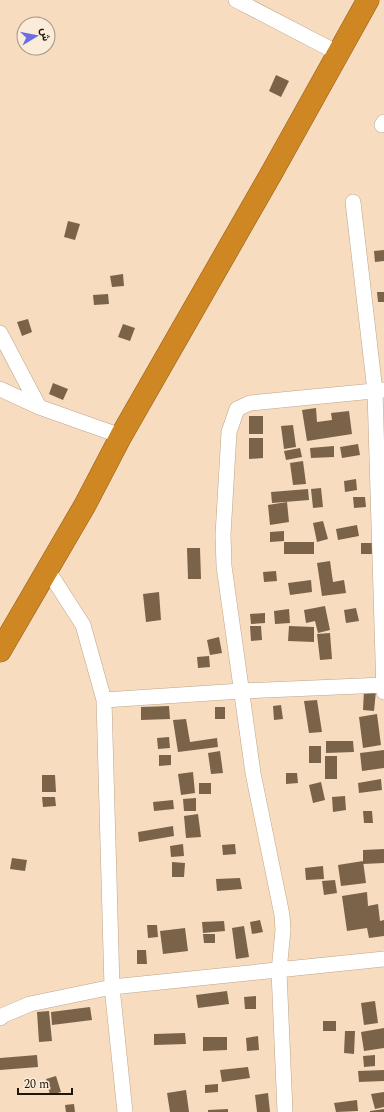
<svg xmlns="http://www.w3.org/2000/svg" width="384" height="1112" font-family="Spectral,Vazirmatn,serif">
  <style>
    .building { fill: #7b6349 }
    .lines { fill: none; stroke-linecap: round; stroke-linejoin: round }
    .street-casing { stroke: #bfa58a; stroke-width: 16 }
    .highway-casing { stroke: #905f1b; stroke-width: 23 }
    .street { stroke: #fff; stroke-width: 15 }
    .highway { stroke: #ce8723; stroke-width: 22 }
  </style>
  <rect width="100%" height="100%" fill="#f7dcbf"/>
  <path class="building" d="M276,75L289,81L281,97L269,91Z
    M68,221L80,224L75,240L64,237Z
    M384,250V261L375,262L374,251Z
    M123,274L124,286L112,287L110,276Z
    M377,292H384V302H378Z
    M108,294L109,304L94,305L93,295Z
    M28,319L32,332L22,336L17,322Z
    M123,324L135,328L130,341L118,337Z
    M53,383L68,389L63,400L49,394Z
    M316,408L317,422L332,420L331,413L349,411L352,434L307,441L302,410Z
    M249,416H263V434H249Z
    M293,425L296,447L284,449L281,426Z
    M249,438H263V458L249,459Z
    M358,444L360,455L342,458L340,447Z
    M334,446V457L311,458L310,448Z
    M300,448L302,457L286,460L284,451Z
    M303,461L306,484L293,485L290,463Z
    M356,479L357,490L345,492L344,481Z
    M321,488L323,507L313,508L311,489Z
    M308,489L309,500L272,503L271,492Z
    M353,497H365L366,507L354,508Z
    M287,502L289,522L270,525L268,505Z
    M323,521L328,539L317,542L313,523Z
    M357,525L359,536L338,540L336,529Z
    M284,531V541L270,542V532Z
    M284,542H314V554H284Z
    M361,543H372V554H361Z
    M187,548H200L201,579H188Z
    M330,561L333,582L344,580L346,593L322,596L317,563Z
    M276,571L277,581L264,582L263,572Z
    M311,580L312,592L290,595L288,583Z
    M159,592L161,620L146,622L143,594Z
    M325,606L330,630L318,633L315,621L306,623L304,610Z
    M356,608L359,621L346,623L344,610Z
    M289,609L290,623L275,624L274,611Z
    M265,613V623L251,624L250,614Z
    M250,626H261L262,640L251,641Z
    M289,626L314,627V642L288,641Z
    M330,633L332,659L320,660L317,634Z
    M219,637L222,653L210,655L207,640Z
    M209,656L210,667L198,668L197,657Z
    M364,690L376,691L374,711L363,710Z
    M317,700L322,732L309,733L304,701Z
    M281,705L283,719L274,720L273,706Z
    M169,706L170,719L141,720V707Z
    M215,707H225V719H215Z
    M377,714L381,745L363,748L359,717Z
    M186,719L190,742L217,738L218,747L178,752L173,720Z
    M169,737L170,748L158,749L157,738Z
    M326,741H353L354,752L326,753Z
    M309,746H321V763H309Z
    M384,750V768L362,771L360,753Z
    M220,751L223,773L211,774L208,753Z
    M159,755H171V765L159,766Z
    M325,756H337V779H325Z
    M193,772L195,793L181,795L178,774Z
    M286,773H297L298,783L286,784Z
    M42,775H55L56,792H42Z
    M381,779L382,790L359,793L358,783Z
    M321,782L325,800L313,803L309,785Z
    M199,783H211V794H199Z
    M345,796L346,810L333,812L332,797Z
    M42,797H55L56,806L43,807Z
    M196,798V811H184L183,799Z
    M173,800L174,809L154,811L153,802Z
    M363,811H372L373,823H364Z
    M198,814L201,837L186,838L184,816Z
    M173,826L174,836L139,842L138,832Z
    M183,844L184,856L171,857L170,846Z
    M235,844L236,854L223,855L222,845Z
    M384,849V863L363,864V850Z
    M12,858L27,860L25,871L10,869Z
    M363,861L366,883L341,886L338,865Z
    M172,862L185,863L184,877H172Z
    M323,866L324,879L306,880L305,868Z
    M240,878L242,889L217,891L216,879Z
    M335,880L337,893L324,895L322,881Z
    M367,892L368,906L378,904L380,921L384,920V936L369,938L367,928L347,931L342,896Z
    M260,920L263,932L252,934L250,922Z
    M224,921L225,931L203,933L202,922Z
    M147,925H157L158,937L148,938Z
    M244,926L249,957L236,959L232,928Z
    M185,928L188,951L163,954L160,931Z
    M203,934H215V943H204Z
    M137,950H146L147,964H137Z
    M227,991L229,1004L198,1008L196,995Z
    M256,996V1009H245L244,997Z
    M375,1001L378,1023L364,1025L361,1003Z
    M90,1007L92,1020L52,1025L51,1012Z
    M49,1011L52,1041L39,1042L37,1012Z
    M323,1021H336V1031H323Z
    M384,1028V1048L364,1051L361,1032Z
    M345,1031H355L354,1054L344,1053Z
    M185,1033L186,1044L154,1045V1034Z
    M258,1036L259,1050L247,1051L246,1038Z
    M203,1037H227V1050L203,1051Z
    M37,1055L38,1067L0,1070V1058Z
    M375,1055V1066L364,1067L363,1056Z
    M248,1067L250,1078L222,1082L220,1070Z
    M384,1070V1081L359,1082L358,1071Z
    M56,1076L61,1092L50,1095L46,1079Z
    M218,1084V1092L205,1093V1085Z
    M186,1090L189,1112H170L167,1093Z
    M384,1092V1107L375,1109L371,1094Z
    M268,1093L270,1112H257L255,1095Z
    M357,1100L358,1111L336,1112L334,1103Z
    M74,1104L75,1112H66L65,1105Z
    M228,1109V1112H208V1110Z
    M384,1109V1112H370V1111Z"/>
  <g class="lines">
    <defs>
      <path id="street" d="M236,0L338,53
        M382,125L384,122
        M353,202L375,391L384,692
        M0,333L39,407
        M0,389L39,407L121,436
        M47,569L83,625L104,700L112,987L125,1112
        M104,700L241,691L384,685
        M0,1018L4,1015L30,1004L112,987L384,959
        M285,1112L279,971L283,930L282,915L253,773L224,566L223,535L229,432L237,409L250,403L384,390"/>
      <path id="highway" d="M0,651L85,505L121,436L271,174L368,0"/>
    </defs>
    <use href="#street" class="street-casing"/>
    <use href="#highway" class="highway-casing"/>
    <use href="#street" class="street"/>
    <use href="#highway" class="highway"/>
  </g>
  <g transform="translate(36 36) rotate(80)"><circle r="19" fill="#fbebd9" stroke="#a39587"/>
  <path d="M0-3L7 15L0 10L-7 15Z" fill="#6c6ce6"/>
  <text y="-6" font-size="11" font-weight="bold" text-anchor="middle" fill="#1e150b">ش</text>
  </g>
  <path d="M18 1088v6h54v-6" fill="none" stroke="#1e150b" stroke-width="2"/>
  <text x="24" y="1088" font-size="12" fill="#1e150b" stroke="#fbebd9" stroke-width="3" paint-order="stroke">20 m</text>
</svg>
